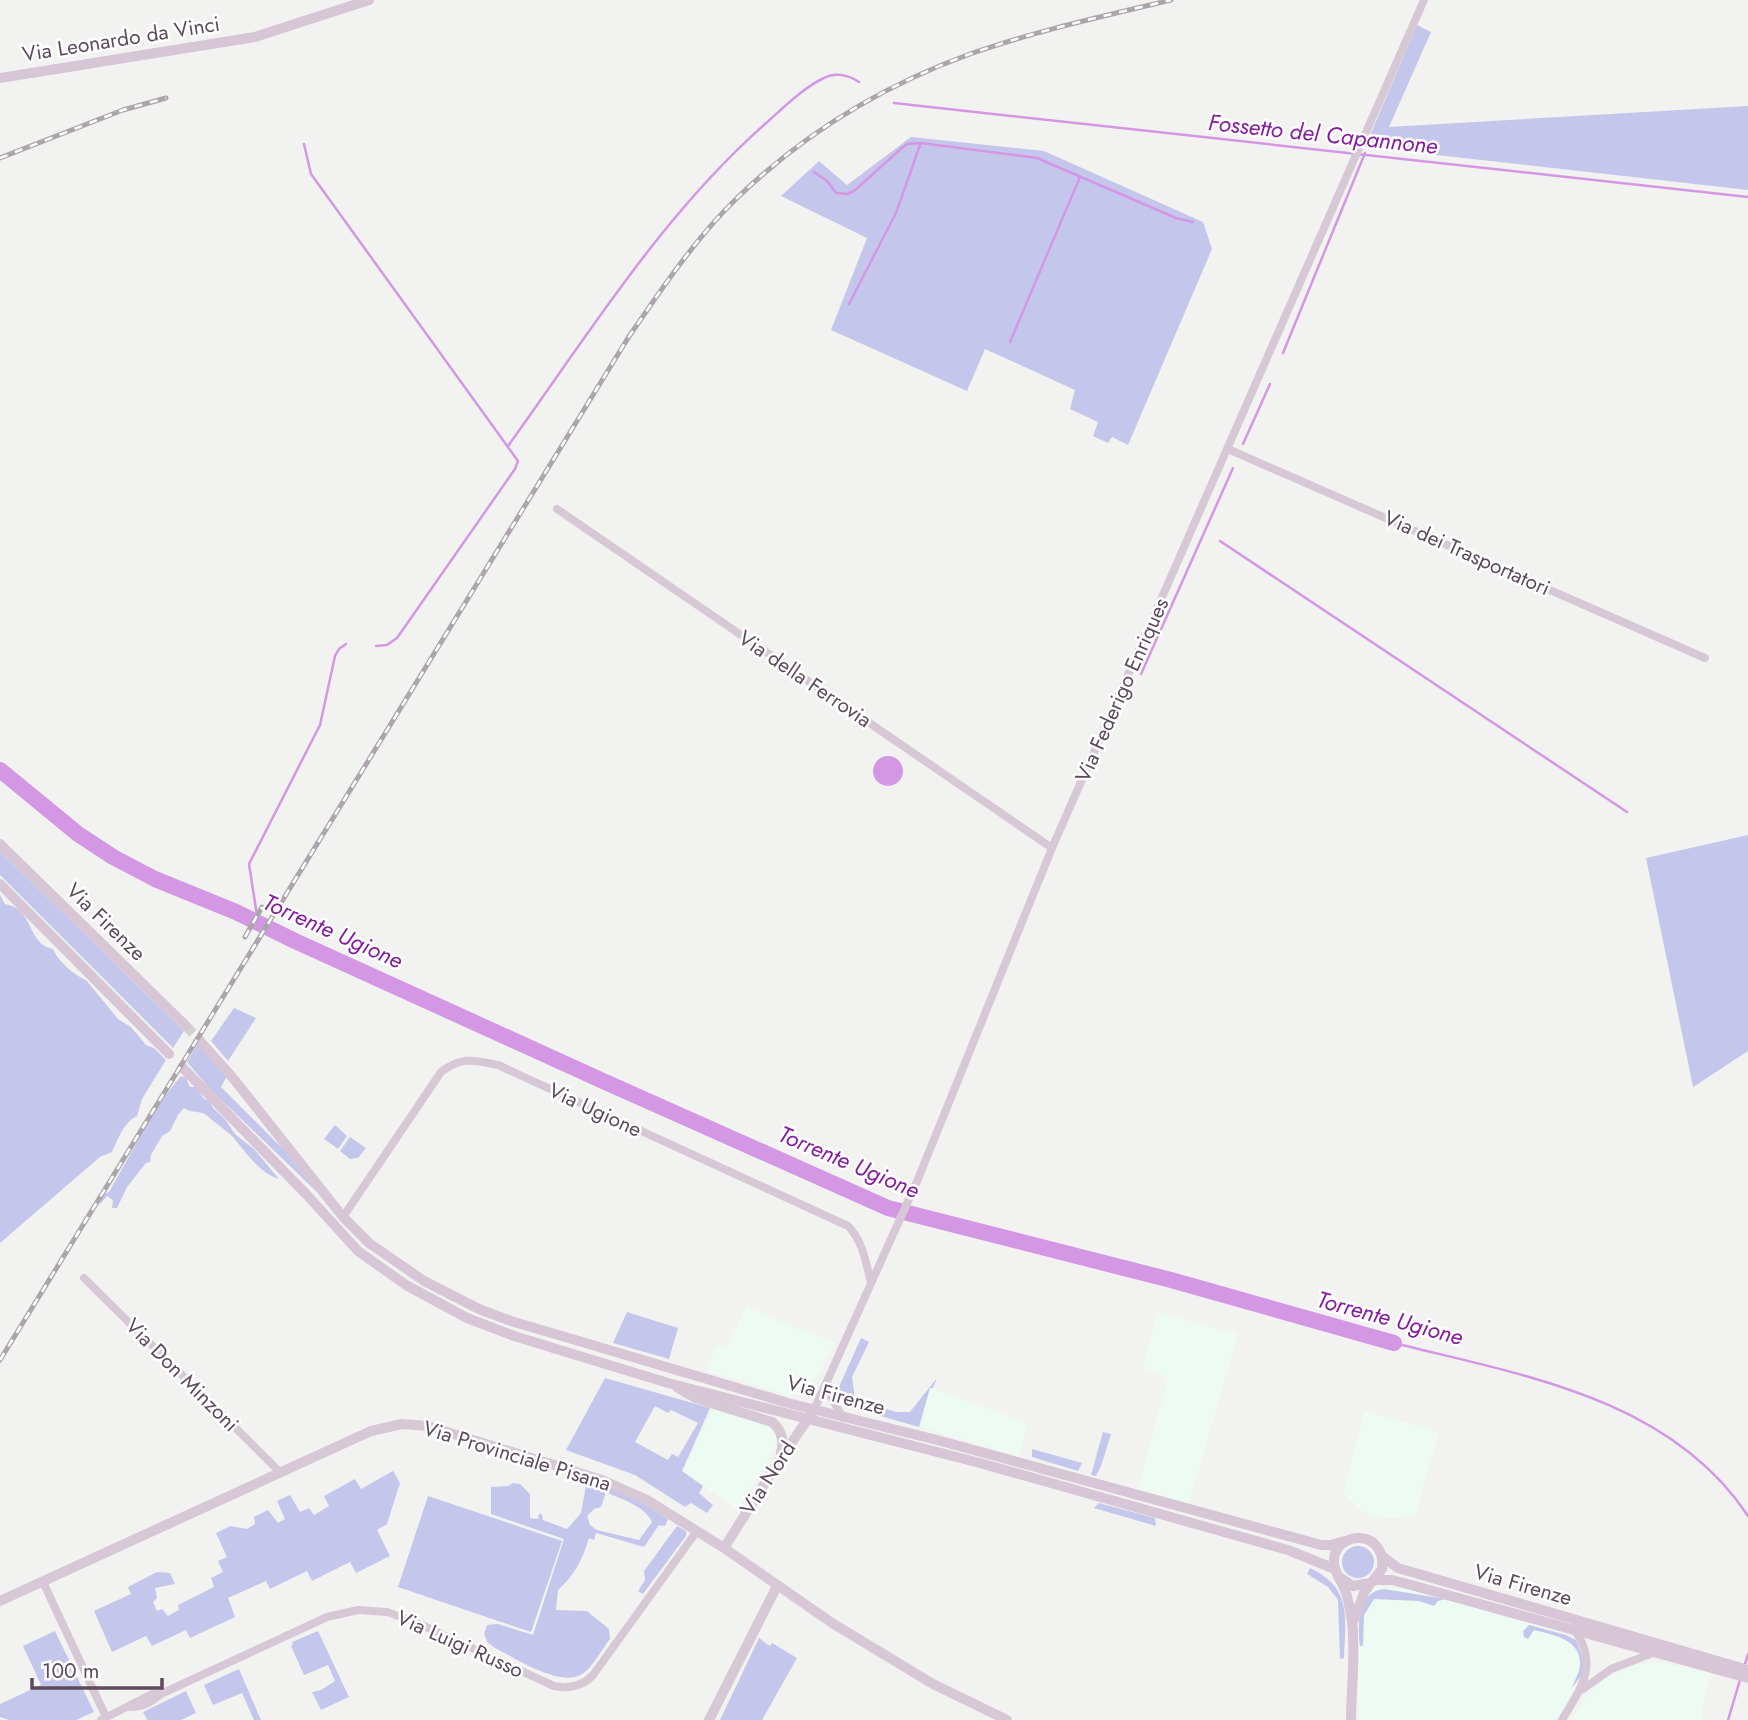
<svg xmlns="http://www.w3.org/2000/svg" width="1748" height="1720" font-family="Jost,sans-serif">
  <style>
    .commercial { fill: #eefbf2 }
    .green { fill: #c5c6eb; fill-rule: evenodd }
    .water { fill: #d497e4 }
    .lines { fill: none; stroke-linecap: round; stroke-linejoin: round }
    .stream { stroke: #d497e4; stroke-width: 2.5 }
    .river { stroke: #d497e4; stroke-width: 16 }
    .secondary-tunnel { stroke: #d4d1d3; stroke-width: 10; stroke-dasharray: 10 5; stroke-linecap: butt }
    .minor { stroke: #d6c9d5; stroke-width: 8 }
    .tertiary { stroke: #d6c9d5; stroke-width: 10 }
    .secondary { stroke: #d7c6d5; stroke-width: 10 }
    .rail-casing { stroke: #ada5ac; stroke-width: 5 }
    .rail { stroke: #fff; stroke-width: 2.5; stroke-dasharray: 8; stroke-linecap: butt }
    .labels { text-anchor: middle; stroke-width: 5; stroke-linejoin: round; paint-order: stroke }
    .street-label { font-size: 21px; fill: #5d4b5b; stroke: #fff }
    .water-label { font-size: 23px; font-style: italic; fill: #851b9f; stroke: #fff }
  </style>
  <rect width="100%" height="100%" fill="#f2f3f1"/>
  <path class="commercial" d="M747,1306L783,1323L836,1342L808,1391L791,1396L706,1371L717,1344L727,1348Z
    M1158,1313L1238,1334L1189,1503L1138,1489L1168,1378L1143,1368Z
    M931,1388L1028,1423L1019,1456L919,1427Z
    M713,1408L769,1424L777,1436V1443L738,1510L683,1471Z
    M1365,1411L1439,1432L1415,1515L1382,1519L1362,1511L1343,1492Z
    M1377,1588L1401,1589L1433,1595L1573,1637L1582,1652L1581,1679L1557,1720H1359L1358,1618L1370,1592Z
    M1661,1662L1711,1673L1700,1720H1572L1585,1697L1606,1678L1636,1665Z"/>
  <path class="green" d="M1417,25L1431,32L1389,127L1748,106V190L1365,147Z
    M911,137L1044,151L1203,222L1212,249L1128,445L1112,437L1108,443L1093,436L1098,422L1070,409L1075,390L985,349L967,391L831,330L867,238L781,196L819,161L847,185Z
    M1748,835V1051L1693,1087L1646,858Z
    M0,851L184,1031L173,1048L0,875Z
    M0,895L5,904C30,908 28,933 42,944C45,947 49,948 53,949C58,961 74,975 86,980L118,1019L131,1027L146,1045L154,1048L166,1060L142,1099L137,1116C124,1122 118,1139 112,1152L100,1157L0,1243Z
    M234,1008L256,1018L228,1061L211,1041Z
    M198,1043L227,1076L221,1087L284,1150L318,1193L210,1089L187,1062Z
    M181,1076L186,1078L190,1087H196L204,1099L210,1101L213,1108L225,1119L235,1134L254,1149L279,1179C259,1174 244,1149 231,1135C228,1132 208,1117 205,1114C198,1111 191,1113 184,1108L178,1115L170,1131L162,1136L151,1155L150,1162L146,1163L127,1187L117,1208H112L113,1200L107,1196L101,1203L96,1204L104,1194L109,1192L159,1103Z
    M335,1125L347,1136L338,1149L324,1139Z
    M350,1137L366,1148L358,1158L350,1159L340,1151Z
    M627,1312L678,1328L669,1359L613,1343Z
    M861,1338L869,1342L852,1377L855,1399L896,1412H910L937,1378L933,1388H930L919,1427L849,1407L839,1387Z
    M605,1378L710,1408L682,1471L703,1486L699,1493L713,1505L707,1513L691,1503L685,1507L635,1475L566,1450ZM655,1406L668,1413L671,1410L698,1423L678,1457L672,1454L668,1460L635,1442Z
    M1103,1432L1111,1434L1101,1466L1096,1476L1091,1475Z
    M1032,1449L1082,1463L1078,1471L1032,1457Z
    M393,1471L400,1483L387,1524L377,1530L390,1556L356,1573L350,1562L312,1581L307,1571L270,1589L266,1581L228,1598L235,1617L190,1638L186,1630L152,1646L146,1636L112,1652L94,1611L131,1594L128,1587L157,1572L170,1573L175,1584L155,1588L157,1598L153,1602L157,1611L162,1609L168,1616L179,1610L178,1605L214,1587L211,1578L223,1572L218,1561L227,1557L216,1533L230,1526L247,1529L255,1524L254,1517L268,1510L278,1523L285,1519L277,1501L290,1495L300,1512L309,1508L314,1515L329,1506L324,1496L355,1479L361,1489Z
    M587,1480L606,1489L608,1487L633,1497L668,1519L665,1526L659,1525L644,1547L596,1533L594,1540L589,1538C583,1559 574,1576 558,1590L556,1610L587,1611L609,1629L610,1639C602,1649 593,1667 582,1674C560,1688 515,1658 495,1648L488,1643L484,1634L487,1625L498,1624L533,1635L564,1539L491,1514V1487L508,1486L513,1483L520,1484L530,1494V1518L538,1519L539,1514H542L543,1520L567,1529L581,1513ZM606,1492C621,1499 645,1506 652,1522L639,1540L597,1530L590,1525L587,1516L594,1509L601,1507Z
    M428,1496L562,1541L531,1632L398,1587Z
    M1099,1503L1155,1518L1156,1526L1094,1508Z
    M677,1526L686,1531V1536L643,1594L638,1591L645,1580L644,1571Z
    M1342 1562a16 16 0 1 1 32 0a16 16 0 1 1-32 0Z
    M1310,1568C1353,1588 1345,1618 1344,1658L1340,1659L1338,1600L1328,1587L1307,1574Z
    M1384,1589L1446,1599L1438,1601L1434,1606L1419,1601L1374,1599L1364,1615L1363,1646H1360C1357,1626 1358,1591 1384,1589Z
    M1529,1625L1566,1635L1576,1640L1584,1660V1672L1572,1688C1574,1681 1579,1674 1580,1666C1582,1639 1553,1635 1534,1630L1528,1639L1524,1637L1523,1631Z
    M55,1631L94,1712L76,1720H9L0,1717V1704L41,1685L23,1646Z
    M318,1631L349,1697L321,1710L312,1692L321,1690L335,1681L328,1665L304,1675L291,1646L293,1644L292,1642Z
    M759,1638L770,1646L772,1643L797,1658L762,1720H720Z
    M239,1669L261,1720H254L242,1693L213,1705L204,1685Z
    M186,1691L196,1713L181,1720H147L143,1712Z"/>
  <path class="water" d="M873 771a15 15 0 1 1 30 0a15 15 0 1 1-30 0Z"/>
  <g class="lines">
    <path class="stream" d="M894,103L1748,197
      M304,144L311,174L518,461L515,469L397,638L387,645L376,646
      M814,172L827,181L836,193L847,194L854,191L903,147L907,144L921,143L1037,158L1176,218L1193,222
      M849,304L896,213L920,145
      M1010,342L1080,177
      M1283,353L1365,153
      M1243,444L1270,384
      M508,446C588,335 662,215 765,124C782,109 804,87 824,78C835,72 849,75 859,82
      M1220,541L1627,812
      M1141,674L1233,468
      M258,922L249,864L320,725L335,656L339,649L346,644
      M1394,1343C1522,1375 1670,1398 1748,1516
      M1744,1667L1748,1654
      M1728,1720L1740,1680"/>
    <path class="river" d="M0,770L78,834L113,857L155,879L236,912L295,941L603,1081L888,1208L1171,1280L1394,1343"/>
    <path class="secondary-tunnel" d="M186,1026L200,1041"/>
    <path class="minor" d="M1228,449L1705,658
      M557,509L1052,848
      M343,1217L441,1072C462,1056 473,1060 498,1065L848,1226C863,1241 866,1263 871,1283
      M84,1278L280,1472
      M827,1382L831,1397L843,1418
      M814,1410L918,1179L1052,848L1424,0
      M43,1582L106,1717
      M1583,1689L1611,1669L1653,1653
      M130,1707C142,1708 152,1702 161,1694L327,1617L358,1610L387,1612L413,1621L554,1686C569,1689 582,1687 593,1675L697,1531
      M101,1720L152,1694H161
      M1562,1720C1580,1689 1599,1666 1576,1632"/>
    <path class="tertiary" d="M678,1388L695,1398L772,1422C782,1430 784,1441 781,1453
      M724,1548L779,1461L812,1413
      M0,1601L371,1431L402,1424L428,1426L602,1480L647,1500L724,1548L832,1623L933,1684L1007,1720
      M709,1720L777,1586"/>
    <path class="secondary" d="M0,78L255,37L369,0
      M0,844L186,1026
      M0,884L169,1054
      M200,1041L233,1078L343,1217L369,1243L424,1281L479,1309L511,1321L788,1403L937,1440L1321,1545H1331L1345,1541
      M182,1067L306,1194L358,1251L406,1285L467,1318L514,1336L668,1383L980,1463L1217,1530L1288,1550L1335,1569
      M1382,1556L1398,1568L1748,1670
      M1339,1577L1353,1586L1371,1583L1382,1569C1384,1554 1377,1539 1360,1538C1347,1537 1334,1547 1334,1560C1333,1571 1341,1580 1345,1590C1349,1600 1350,1611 1352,1622C1356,1654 1351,1688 1351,1720
      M1375,1580H1392L1404,1583L1748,1678
      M1354,1620L1364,1593L1370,1584"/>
    <defs>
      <path id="rail" d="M0,158L123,110L166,98
        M245,937L262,907
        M0,1360L628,338C661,290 694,240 736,199C803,134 882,86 970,54C1035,31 1104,16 1171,0"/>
    </defs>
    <use href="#rail" class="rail-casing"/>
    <use href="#rail" class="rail"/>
  </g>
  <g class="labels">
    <g class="street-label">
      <text transform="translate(121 39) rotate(-9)" y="7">Via Leonardo da Vinci</text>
      <text transform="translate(1467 553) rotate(24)" y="7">Via dei Trasportatori</text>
      <text transform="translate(805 679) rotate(34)" y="7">Via della Ferrovia</text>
      <text transform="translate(1122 690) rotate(-66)" y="7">Via Federigo Enriques</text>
      <text transform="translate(106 922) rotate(44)" y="7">Via Firenze</text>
      <text transform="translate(595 1110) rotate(25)" y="7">Via Ugione</text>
      <text transform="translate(182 1375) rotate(45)" y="7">Via Don Minzoni</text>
      <text transform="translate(836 1395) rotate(15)" y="7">Via Firenze</text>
      <text transform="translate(517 1456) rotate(17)" y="7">Via Provinciale Pisana</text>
      <text transform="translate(768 1478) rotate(-57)" y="7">Via Nord</text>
      <text transform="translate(1523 1585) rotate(16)" y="7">Via Firenze</text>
      <text transform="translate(460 1644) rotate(24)" y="7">Via Luigi Russo</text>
    </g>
    <g class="water-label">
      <text transform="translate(1323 134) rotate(6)" y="8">Fossetto del Capannone</text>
      <text transform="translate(333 931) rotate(24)" y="8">Torrente Ugione</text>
      <text transform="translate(849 1162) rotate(23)" y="8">Torrente Ugione</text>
      <text transform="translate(1390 1318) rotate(15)" y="8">Torrente Ugione</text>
    </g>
  </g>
  <path d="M32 1678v10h130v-10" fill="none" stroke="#5d4b5b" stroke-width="3.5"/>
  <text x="42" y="1678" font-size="21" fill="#5d4b5b" stroke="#ffffff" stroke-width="5" paint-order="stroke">100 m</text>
</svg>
